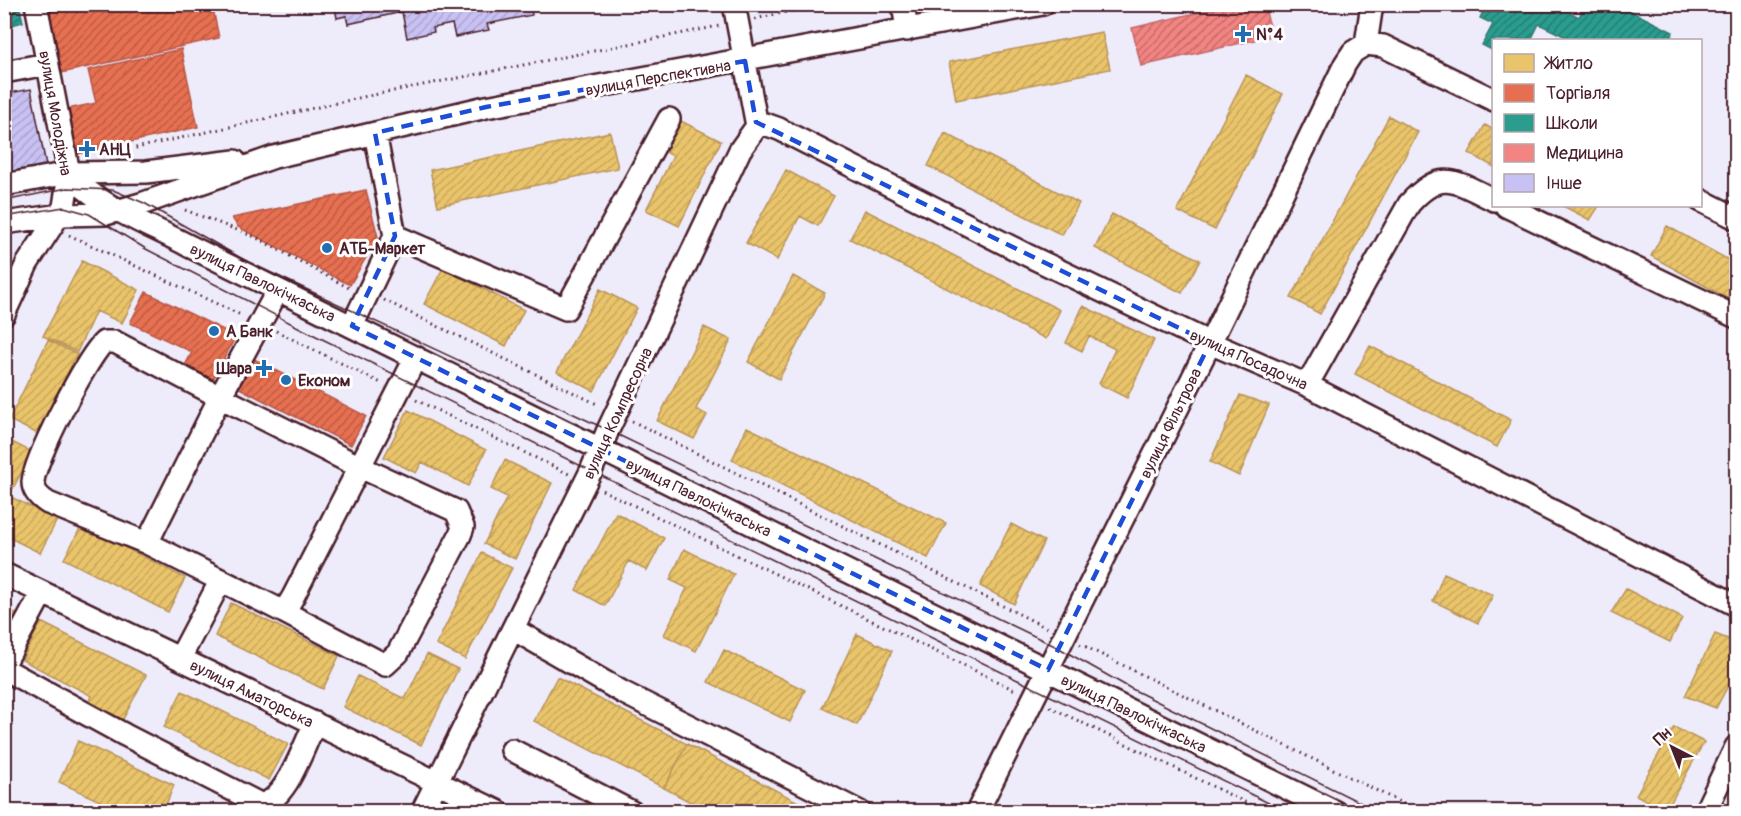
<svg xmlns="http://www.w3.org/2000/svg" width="1741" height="816" font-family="Pangolin,sans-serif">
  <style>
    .built { fill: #e3dff9 }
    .homes { fill: url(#homes-hatch); stroke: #b99257; stroke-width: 1.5 }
    .shops { fill: url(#shops-hatch); stroke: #b85746; stroke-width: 1.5 }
    .schools { fill: url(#schools-hatch); stroke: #347771; stroke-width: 1.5 }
    .health { fill: url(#health-hatch); stroke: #c06668; stroke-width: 1.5 }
    .building { fill: url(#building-hatch); stroke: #4a1f2b; stroke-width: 1.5 }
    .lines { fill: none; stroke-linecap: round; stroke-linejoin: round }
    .minor-casing { stroke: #4a1f2b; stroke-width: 26 }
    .path { stroke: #4a1f2b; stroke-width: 3; stroke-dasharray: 1.5 4.5; stroke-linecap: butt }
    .minor { stroke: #fff; stroke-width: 21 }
    .tram { stroke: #4a1f2b; stroke-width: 1.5 }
    .marked { fill: none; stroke: #1d4ed8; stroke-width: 4.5; stroke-dasharray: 12 8; stroke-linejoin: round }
    .poi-dot { fill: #1f6fb2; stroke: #fff; stroke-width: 2 }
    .labels { text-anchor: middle; stroke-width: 6; stroke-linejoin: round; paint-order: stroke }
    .poi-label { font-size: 16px; font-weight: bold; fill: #4a1f2b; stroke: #fff; text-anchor: start }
    .street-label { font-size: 16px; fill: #4a1f2b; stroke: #fff }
  </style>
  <defs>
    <pattern id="homes-hatch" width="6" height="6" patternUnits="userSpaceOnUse" patternTransform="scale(1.5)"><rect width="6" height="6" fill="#e9c46a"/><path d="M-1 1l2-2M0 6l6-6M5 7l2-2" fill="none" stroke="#c9a85c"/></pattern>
    <pattern id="shops-hatch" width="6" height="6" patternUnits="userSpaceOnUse" patternTransform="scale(1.5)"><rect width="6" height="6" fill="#e76f51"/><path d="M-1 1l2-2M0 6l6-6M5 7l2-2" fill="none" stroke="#bd5b43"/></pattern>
    <pattern id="schools-hatch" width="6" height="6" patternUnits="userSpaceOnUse" patternTransform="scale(1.5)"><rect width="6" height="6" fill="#2a9d8f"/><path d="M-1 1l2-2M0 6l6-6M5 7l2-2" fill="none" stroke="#267f75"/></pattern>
    <pattern id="health-hatch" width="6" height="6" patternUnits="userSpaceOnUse" patternTransform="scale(1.5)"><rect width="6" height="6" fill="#f28482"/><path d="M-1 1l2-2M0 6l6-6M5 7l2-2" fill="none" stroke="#c66b6b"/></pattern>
    <pattern id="building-hatch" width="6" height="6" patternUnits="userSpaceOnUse" patternTransform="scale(1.5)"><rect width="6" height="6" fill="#c8c1f3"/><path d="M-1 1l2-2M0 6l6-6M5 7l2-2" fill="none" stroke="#ada5d0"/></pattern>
  </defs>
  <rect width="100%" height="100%" fill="#eeecfb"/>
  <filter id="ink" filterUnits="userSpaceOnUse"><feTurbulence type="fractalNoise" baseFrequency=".0167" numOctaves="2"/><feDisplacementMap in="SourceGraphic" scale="12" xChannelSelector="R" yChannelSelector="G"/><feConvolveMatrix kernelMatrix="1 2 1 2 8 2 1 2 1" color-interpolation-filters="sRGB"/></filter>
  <g filter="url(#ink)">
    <path class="built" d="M756,5V4L817,5L759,17Z"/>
    <path class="homes" d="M1102,32L1110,69L956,100L949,62Z
      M1246,75L1283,94L1215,230L1177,211Z
      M1389,116L1418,132L1320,314L1291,298Z
      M677,119L721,141L679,226L646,210L673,156L662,150Z
      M1485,125L1494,130V167L1469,153Z
      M610,132L618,168L438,206L430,170Z
      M945,133L1079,203L1062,235L928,166Z
      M786,170L834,196L818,226L800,216L777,260L746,243Z
      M1563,206H1599L1590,220Z
      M865,210L1060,310L1046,339L850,239Z
      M1112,214L1200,260L1182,293L1095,248Z
      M1667,226L1736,264V303L1651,256Z
      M82,261L139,290L122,323L96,311L77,352L43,336Z
      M443,268L524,310L506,346L424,304Z
      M793,276L825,293L779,379L748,362Z
      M600,289L637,308L594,391L557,372Z
      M1083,306L1154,340L1127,398L1099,384L1115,349L1089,336L1082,351L1066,343Z
      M704,327L731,340L696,409L707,415L694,439L657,421Z
      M48,340L77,354L38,434L9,420Z
      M1370,346L1511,420L1497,447L1355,374Z
      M1240,395L1269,405L1239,476L1210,462Z
      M408,410L486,450L468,486L422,462L416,473L384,457Z
      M747,427L946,523L928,558L732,460Z
      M4,438L32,452L9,496L57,520L40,553L4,535Z
      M505,460L552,483L515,559L484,544L507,497L491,489Z
      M616,513L664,538L647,571L629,561L605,606L576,590Z
      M1011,524L1044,541L1014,604L980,586Z
      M82,525L185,578L168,612L64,559Z
      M684,549L734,574L696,651L664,635L687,588L670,580Z
      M482,553L512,568L465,659L436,645Z
      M1444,573L1493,595L1478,623L1433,601Z
      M1626,589L1682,618L1670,642L1611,613Z
      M231,603L339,656L323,689L215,636Z
      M4,608L23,617L4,651Z
      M41,622L146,675L120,725L86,708L92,696L22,660Z
      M857,634L892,651L857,725L822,708Z
      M1715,634L1736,642V671L1716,708L1685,696Z
      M724,650L805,690L790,722L708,682Z
      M427,654L458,669L421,745L343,707L358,676L405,699Z
      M557,677L687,744L664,788L534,721Z
      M182,691L288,744L269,780L164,727Z
      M1674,727L1704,742L1666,811L1636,795Z
      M78,741L174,785L163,812H123L59,782Z
      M687,744L804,805L801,812H709L664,788Z"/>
    <path class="shops" d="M46,4H212L219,38L61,73Z
      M181,49L198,127L77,154L67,109L96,103L88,70Z
      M366,190L378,237L350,285L238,227L232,218Z
      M146,292L236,336L209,387L181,373L192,352L130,323Z
      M254,359L366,416L351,445L239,388Z"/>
    <path class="schools" d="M4,4H19L23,22L4,27Z
      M1487,4H1554L1579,17L1585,4H1617L1673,32L1669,40H1572L1539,24L1531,40H1494V51L1482,45L1493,24L1480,18Z"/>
    <path class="health" d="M1233,4H1264L1272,36L1141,66L1132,28Z"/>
    <path class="building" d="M334,4H530L532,15L487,24L489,30L455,37L452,24L433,28L434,32L407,38L402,12L348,24L346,16L337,18Z
      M31,89L47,170L4,179V143L8,142L4,125V94Z"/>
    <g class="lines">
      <defs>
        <path id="minor" d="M903,4L907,30
          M1366,44L1383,46L1494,100
          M4,72L47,64
          M757,126L765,124L779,129L1027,255L1210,343L1307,385L1736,605
          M69,173C95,205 152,226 189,246L1335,812
          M4,185L69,173L146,172L235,161
          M1700,200L1736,218
          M1506,206L1736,317
          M4,223L61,215L106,214L144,203L274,157L486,107L1043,4
          M395,236L566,309L669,119
          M4,314L27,264L64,207L69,173L36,4
          M352,326L395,236L375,133
          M1307,385L1409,204C1441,168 1455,181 1494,200
          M147,543L48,503C40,498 33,492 33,482C34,460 87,357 104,342H115L220,397L278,290
          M4,574L499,812
          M284,612L147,543L220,397L360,467L456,511L463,527L460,535L398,653L385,665L284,612L293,597L416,357
          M513,629L624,693L860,812
          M180,658L221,580
          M4,664L42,593
          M4,669L125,735L260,804C286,803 304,745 315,723
          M512,750L632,812
          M422,812L591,471L608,430L740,150L757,126L734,4
          M977,812L1210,343L1345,64L1353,52L1366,44L1372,4
          M1705,812L1736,747"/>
      </defs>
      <use href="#minor" class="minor-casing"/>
      <path class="path" d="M755,19L823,4
        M118,152L363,97L719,26
        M185,210L255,237L349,288
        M69,235L243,316
        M384,300L599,405
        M276,331L383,384
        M4,342L10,332
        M416,400L569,474
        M632,421L1047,628
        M602,490L1017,691
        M1080,644L1420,812
        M1050,707L1265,812"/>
      <use href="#minor" class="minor"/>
      <path class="tram" d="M4,201L67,188L113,190L144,203L248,262L608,430L1059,648L1130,688L1379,812
        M4,217L64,207L89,214L146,249L310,333L1287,812"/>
    </g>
  </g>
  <path class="marked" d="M745,61L756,122L1210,343L1048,670L352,326L395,236L375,133L486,107Z"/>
  <g class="poi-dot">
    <path d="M1240 25h6v6h6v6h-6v6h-6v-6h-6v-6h6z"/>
    <path d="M84 140h6v6h6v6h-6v6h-6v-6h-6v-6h6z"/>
    <circle cx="327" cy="248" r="6"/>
    <circle cx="214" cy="331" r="6"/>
    <path d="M261 359h6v6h6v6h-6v6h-6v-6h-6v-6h6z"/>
    <circle cx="286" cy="380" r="6"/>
  </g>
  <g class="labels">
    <g class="poi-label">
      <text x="1256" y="40">N°4</text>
      <text x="99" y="155">АНЦ</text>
      <text x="339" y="254">АТБ-Маркет</text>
      <text x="226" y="337">А Банк</text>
      <text x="252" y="374" text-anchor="end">Шара</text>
      <text x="298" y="386">Економ</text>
    </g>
    <g class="street-label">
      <text transform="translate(658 77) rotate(-10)" y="6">вулиця Перспективна</text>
      <text transform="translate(56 113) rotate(80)" y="6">вулиця Молодіжна</text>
      <text transform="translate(263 282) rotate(26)" y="6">вулиця Павлокічкаська</text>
      <text transform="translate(1249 359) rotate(24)" y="6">вулиця Посадочна</text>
      <text transform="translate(617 413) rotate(-65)" y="6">вулиця Компресорна</text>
      <text transform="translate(1170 423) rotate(-64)" y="6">вулиця Фільтрова</text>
      <text transform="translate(699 497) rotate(26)" y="6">вулиця Павлокічкаська</text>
      <text transform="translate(252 693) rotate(26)" y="6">вулиця Аматорська</text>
      <text transform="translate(1134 713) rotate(26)" y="6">вулиця Павлокічкаська</text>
    </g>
  </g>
  <rect width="1741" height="816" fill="none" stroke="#fff" stroke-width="24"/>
  <rect x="12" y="12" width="1717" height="792" fill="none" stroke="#4a1f2b" stroke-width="2" filter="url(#ink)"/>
  <rect x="1492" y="39" width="210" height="168" fill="#ffffff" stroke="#b7a5aa" stroke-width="1.5"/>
  <rect x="1504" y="54" width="30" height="18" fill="#e9c46a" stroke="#b7a5aa" stroke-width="1.5"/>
  <text x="1546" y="69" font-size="18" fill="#4a1f2b">Житло</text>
  <rect x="1504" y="84" width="30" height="18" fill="#e76f51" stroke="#b7a5aa" stroke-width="1.5"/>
  <text x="1546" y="99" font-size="18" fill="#4a1f2b">Торгівля</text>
  <rect x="1504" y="114" width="30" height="18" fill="#2a9d8f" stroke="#b7a5aa" stroke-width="1.5"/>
  <text x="1546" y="129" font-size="18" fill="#4a1f2b">Школи</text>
  <rect x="1504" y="144" width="30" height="18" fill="#f28482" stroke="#b7a5aa" stroke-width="1.5"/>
  <text x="1546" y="159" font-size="18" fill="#4a1f2b">Медицина</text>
  <rect x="1504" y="174" width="30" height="18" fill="#c8c1f3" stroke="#b7a5aa" stroke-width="1.5"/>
  <text x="1546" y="189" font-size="18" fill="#4a1f2b">Інше</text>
  <g transform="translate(1672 747) rotate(318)" stroke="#ffffff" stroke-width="4.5" paint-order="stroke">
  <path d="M0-4.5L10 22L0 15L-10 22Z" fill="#4a1f2b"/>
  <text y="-9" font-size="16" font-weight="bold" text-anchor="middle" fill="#4a1f2b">Пн</text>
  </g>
</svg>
